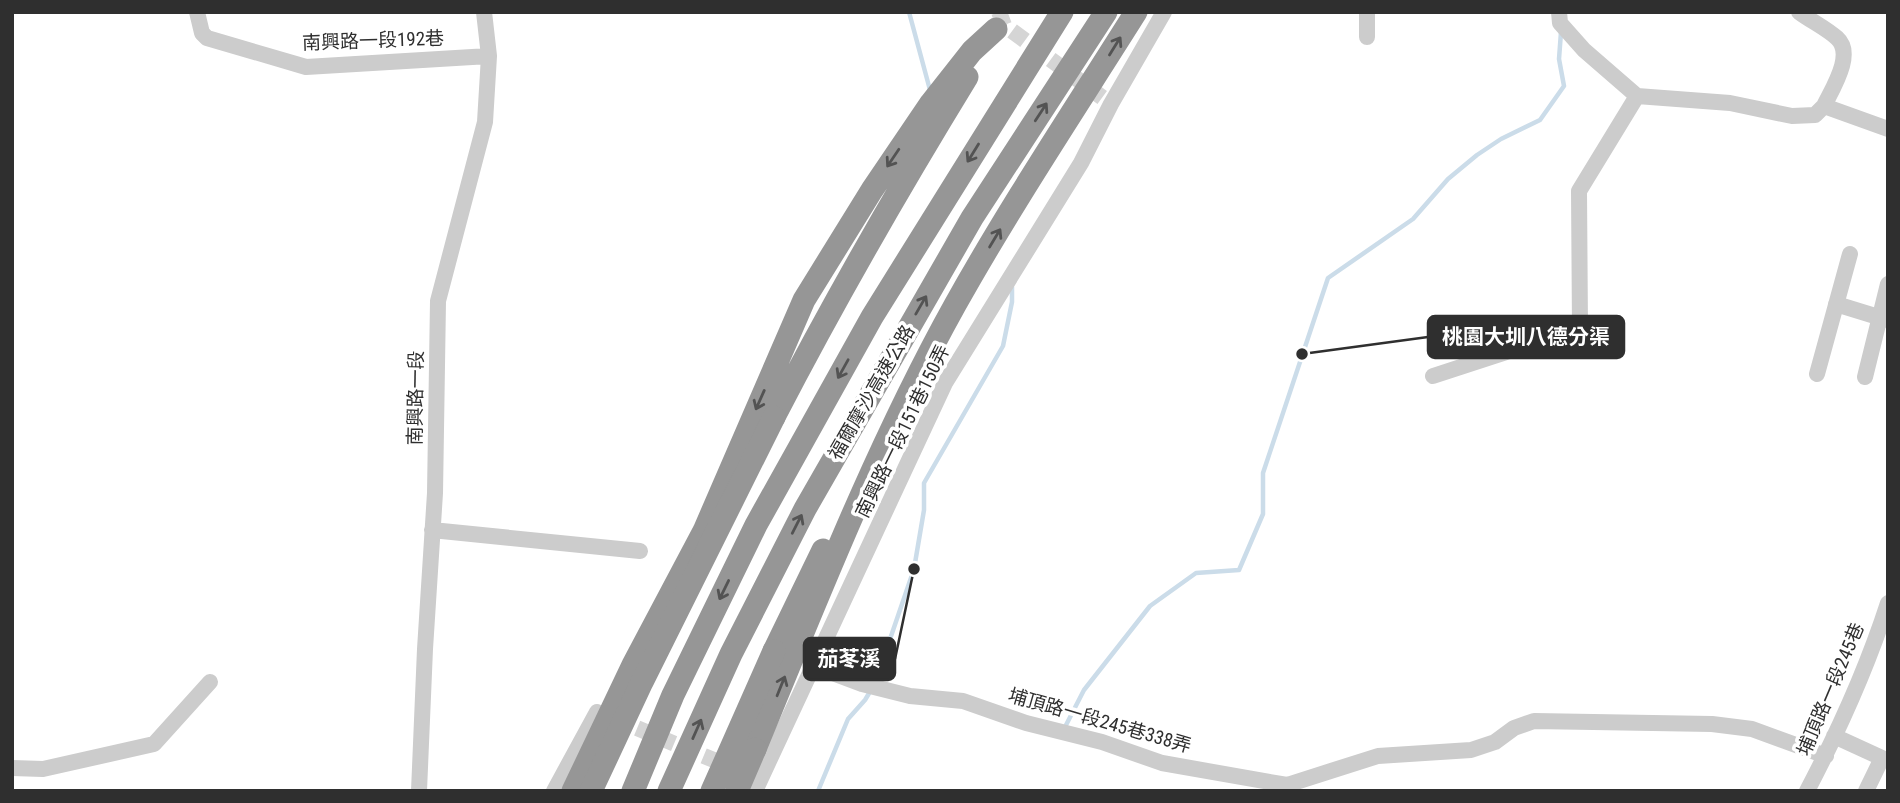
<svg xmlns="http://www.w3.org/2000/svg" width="1900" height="803" font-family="'Roboto Condensed','Noto Sans TC',sans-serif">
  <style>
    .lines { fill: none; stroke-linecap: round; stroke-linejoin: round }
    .stream { stroke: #cbdce9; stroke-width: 4.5 }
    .minor-tunnel { stroke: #d5d5d5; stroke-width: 16; stroke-dasharray: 16 8; stroke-linecap: butt }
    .minor { stroke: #ccc; stroke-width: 16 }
    .highway { stroke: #969696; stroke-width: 23 }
    .highway-bridge { stroke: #969696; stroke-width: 23 }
    .oneway { stroke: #535353 }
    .labels { text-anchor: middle; stroke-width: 7; stroke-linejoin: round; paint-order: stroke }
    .street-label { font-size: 19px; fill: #2f2f2f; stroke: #fff }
    .leader { fill: none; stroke: #2f2f2f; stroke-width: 2.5 }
    .callout-dot { fill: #2f2f2f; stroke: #fff; stroke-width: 2.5 }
    .callout { fill: #2f2f2f; stroke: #2f2f2f; stroke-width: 2.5 }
    .callout-label { font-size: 21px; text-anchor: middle; font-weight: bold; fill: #fff }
  </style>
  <rect width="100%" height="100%" fill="#fff"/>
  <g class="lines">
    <path class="stream" d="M909,12L930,90
      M875,683L914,569L924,510V483L1003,346L1012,302V287
      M1065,727L1084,690L1150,606L1196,573L1239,570L1263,514V473L1328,278L1413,219L1448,179L1477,155L1501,139L1540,120L1564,86L1559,59L1561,32
      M818,791L848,719L865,700L871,690"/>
    <path class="minor-tunnel" d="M999,12L1004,25L1111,104
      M615,719L733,768"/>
    <path class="minor" d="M197,12L202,33L207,38L306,67L489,56
      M1367,12V37
      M1559,12L1560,23L1584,50L1637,96
      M1799,12C1811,21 1826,28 1837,38C1855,54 1832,89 1824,106
      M1637,96L1730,103L1792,116L1815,115L1824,106L1888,129
      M1836,304L1888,320
      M1817,374L1850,254
      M1433,376L1580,328L1579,191L1637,96
      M1865,377L1888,284
      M432,530L640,551
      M814,666L862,684L910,696L963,701L1026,723L1102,742L1162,763L1287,785L1378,756L1471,750L1495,742L1514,728L1534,721L1712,724L1752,729L1826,756
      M1834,736L1882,758L1866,791
      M12,768L43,769L154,744L210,682
      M419,791L425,649L435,493L438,301L485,122L489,56L484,12
      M554,791L597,712
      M755,791L945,383L1081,163L1111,104L1164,12
      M1807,791C1839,730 1867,668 1888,603"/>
    <path class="highway" d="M774,417C834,301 899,188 967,77
      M774,651L823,550
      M755,749C816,601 877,445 955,305C1011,205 1075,109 1136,12
      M573,791L633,665L704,531L804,300L872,190L931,103L972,51L996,29
      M633,791L673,695L756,525L872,317L1062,12
      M669,791L731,654L805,509L972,218L1106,12"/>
    <path class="highway-bridge" d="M591,791L642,682L774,417
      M712,791L774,651
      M737,791L755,749"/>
  </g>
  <defs><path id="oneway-shaft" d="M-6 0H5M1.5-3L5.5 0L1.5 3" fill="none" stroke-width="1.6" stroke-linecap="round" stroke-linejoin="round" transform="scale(1.75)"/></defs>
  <g class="oneway">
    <use href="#oneway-shaft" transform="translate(1115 46) rotate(-58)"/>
    <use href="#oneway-shaft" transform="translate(1041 112) rotate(-57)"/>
    <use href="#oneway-shaft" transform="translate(973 153) rotate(122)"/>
    <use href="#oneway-shaft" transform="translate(893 158) rotate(124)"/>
    <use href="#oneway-shaft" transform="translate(995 238) rotate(-59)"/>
    <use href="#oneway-shaft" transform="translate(921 305) rotate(-60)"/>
    <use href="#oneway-shaft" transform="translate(843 369) rotate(119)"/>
    <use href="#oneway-shaft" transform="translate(760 400) rotate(114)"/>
    <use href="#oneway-shaft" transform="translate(797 524) rotate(-63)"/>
    <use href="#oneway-shaft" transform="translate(724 590) rotate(116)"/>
    <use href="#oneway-shaft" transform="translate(781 686) rotate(-68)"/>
    <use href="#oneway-shaft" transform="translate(697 729) rotate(-66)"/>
  </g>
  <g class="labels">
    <g class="street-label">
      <text transform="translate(373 40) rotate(-2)" y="7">南興路一段192巷</text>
      <text transform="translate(871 392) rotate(-60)" y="7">福爾摩沙高速公路</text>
      <text transform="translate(415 398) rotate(-89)" y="7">南興路一段</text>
      <text transform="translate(902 431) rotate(-64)" y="7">南興路一段151巷150弄</text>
      <text transform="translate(1830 689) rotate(-67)" y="7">埔頂路一段245巷</text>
      <text transform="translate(1100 720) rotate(16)" y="7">埔頂路一段245巷338弄</text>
    </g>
  </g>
  <path class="leader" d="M1302 354L1428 337M914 569L895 659"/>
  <g class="callout-dot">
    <circle cx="1302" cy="354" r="7"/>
    <circle cx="914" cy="569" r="7"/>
  </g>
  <g class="callout">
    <rect x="1428" y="316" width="196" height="42" rx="7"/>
    <rect x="804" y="638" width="91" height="42" rx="7"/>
  </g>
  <g class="callout-label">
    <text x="1526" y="344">桃園大圳八德分渠</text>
    <text x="849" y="666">茄苳溪</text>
  </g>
  <rect width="1900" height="803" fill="none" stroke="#2f2f2f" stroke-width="28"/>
</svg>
